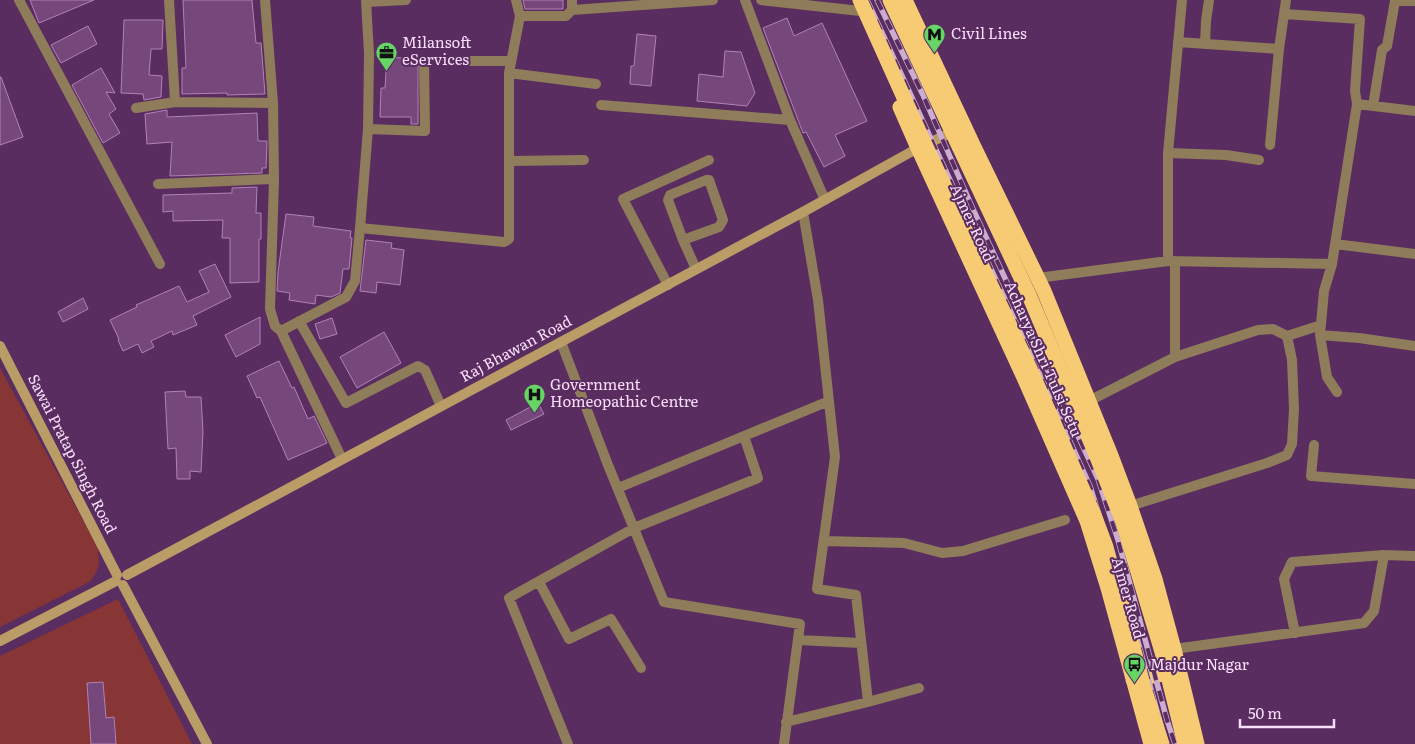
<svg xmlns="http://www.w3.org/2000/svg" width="1415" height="744" font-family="Literata,serif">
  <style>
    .green { fill: #873535 }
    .building { fill: #75477a; stroke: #b281b8 }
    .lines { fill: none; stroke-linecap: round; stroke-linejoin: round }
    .street { stroke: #8e7c5b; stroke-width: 10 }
    .secondary { stroke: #b99c66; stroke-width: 10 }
    .highway { stroke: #f7cb73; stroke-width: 15 }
    .rail-casing { stroke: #ccaccf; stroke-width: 5.5 }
    .rail { stroke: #592d5f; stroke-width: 4; stroke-dasharray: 11; stroke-linecap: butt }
    .highway-bridge { stroke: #f7cb73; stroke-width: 15 }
    .labels { text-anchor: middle; stroke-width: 4; stroke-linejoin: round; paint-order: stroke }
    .poi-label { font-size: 15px; fill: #fadffc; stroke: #592d5f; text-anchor: start }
    .street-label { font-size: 15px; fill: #fadffc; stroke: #592d5f }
  </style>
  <rect width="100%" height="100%" fill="#592d5f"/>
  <path class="green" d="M0,368L97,546C100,563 100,567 91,581L0,627Z
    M118,599L192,744H0V656Z"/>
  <path class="building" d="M30,0H94L39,23Z
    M183,0H252L256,43H261L265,94L227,95V93L182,94V68H186Z
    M523,0H563V9H525Z
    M787,18L794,36L822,23L867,121L835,135L845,156L824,167L806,132L803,133L763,28Z
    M124,20H163L162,49H151L149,75L162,76L161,97L144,100L143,94L121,93Z
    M88,26L97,44L61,63L51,45Z
    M637,34L656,36L651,86L630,84L631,66H634Z
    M725,51L741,52L755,93L747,106L697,101L699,74L723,77Z
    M387,57L418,59V124H411V117H380L381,88H385Z
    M101,68L115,93L106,92L116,109L109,114L120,133L103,143L72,85Z
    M0,77H1L23,137L0,145Z
    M167,110V117L257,113L258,141H267L266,168H262V173L170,176L172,142L147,144L145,114Z
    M257,187L256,213H261V239H259V282L230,283V238H222L223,220L173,221V211L163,212V195L232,193V188Z
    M286,214L314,217L313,226L351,231L350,238H352L349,269H343L340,293L331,297L316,295L315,304L289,300L290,293L277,291L278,272Z
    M366,240L392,243L391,248L404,250L400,285L377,282L376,293L360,291Z
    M215,264L231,297L193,316L197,325L173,335L172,331L151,341L154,347L142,353L138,344L123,351L118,340L119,339L110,320L137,307L136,305L179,286L187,302L209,292L199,271Z
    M83,298L88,309L63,322L58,312Z
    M260,317V344L236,357L225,335Z
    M332,318L337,334L320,339L315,324Z
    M384,332L401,363L357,388L340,357Z
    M279,361L292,388L294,387L308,419L314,416L327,443L288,460L260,397L257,398L247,376Z
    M185,391L186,397H201L203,432L201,472L190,471V479H177L176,448L168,449L165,392Z
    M538,403L544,414L511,430L506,420Z
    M103,682L106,718L114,717L116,744H91L87,683Z"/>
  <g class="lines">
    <path class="street" d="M19,0L160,264
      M169,0L175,102L273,103
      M265,0L273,103L274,179L270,309L275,326L281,331L346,297L355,281L360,228L504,242L509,239V73L520,16H566L572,10
      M516,0L520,16
      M572,0V10L713,0
      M745,0L790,120L825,200
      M761,0L860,11
      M366,2L406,0
      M1284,14L1286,0
      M1178,42L1279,49L1284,14L1360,19L1355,91L1357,104
      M1205,44L1206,21L1209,0
      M456,61H511
      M509,73L596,84
      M601,105L790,120
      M1373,106L1382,50L1387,46L1395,1H1415
      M136,108L175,102
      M368,129L425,131L424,62
      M1270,145L1279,49
      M1168,153L1226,155L1259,160
      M510,161L584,160
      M158,184L274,179
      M803,212L818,300L835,457L817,589L856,595L868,702L919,688
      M360,228L368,129L369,54L366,0
      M683,240L719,227L723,220L709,180H706L670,195L668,200L683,240L696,269
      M1335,244L1415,254
      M1168,261V153L1182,0
      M1332,264L1324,291L1320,335L1359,338L1415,346
      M1037,280L1045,277L1168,261L1332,264L1357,104L1415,111
      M668,285L623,199L709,160
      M299,321L346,403L418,366L425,370L441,406
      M281,331L342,459
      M1320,335L1327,377L1337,392
      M1287,336L1321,325
      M561,342L608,465L664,602L800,624L784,744
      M1089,401L1175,357V261
      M744,436L829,401
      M1314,445L1311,476L1415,484
      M1130,506L1267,463L1287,455L1292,444L1294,409L1292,360L1287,336L1273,329L1258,330L1175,357
      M824,541L904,543L942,553L963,551L1065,520
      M539,582L569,639L611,619L641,668
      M1295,633L1284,579L1292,562L1384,555L1415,556
      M798,640L861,643
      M1174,649L1364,623L1374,611L1384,555
      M786,722L868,702
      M568,744L509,598L634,528L758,478L744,436L618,488"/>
    <path class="secondary" d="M0,346L117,575
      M127,575L803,212L918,148L957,130
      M123,585L207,744
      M0,641L116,581"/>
    <path class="highway" d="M905,0L974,147L1044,291L1110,453L1130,506L1155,579L1174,649L1197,744
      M900,107L918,148L1026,382L1087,521L1108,588L1151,744
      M1133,680L1179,671"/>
    <defs>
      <path id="rail" d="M867,0L1052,401L1090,486L1134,627L1166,744
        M877,0L923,95L973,209L1098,479L1118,540L1167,720L1175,744"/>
    </defs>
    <use href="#rail" class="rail-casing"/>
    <use href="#rail" class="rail"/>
    <path class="highway-bridge" d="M860,0L923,140L1032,373L1094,515L1106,547L1144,688L1162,744
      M890,0L1029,295L1097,457L1123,522L1162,652L1185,744"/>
  </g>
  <defs>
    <symbol id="metro-pin" viewBox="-11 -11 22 30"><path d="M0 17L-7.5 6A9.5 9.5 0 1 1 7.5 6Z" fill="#67d466" stroke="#592d5f"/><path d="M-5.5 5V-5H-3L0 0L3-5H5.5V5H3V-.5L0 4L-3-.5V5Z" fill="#111"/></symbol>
    <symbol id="office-pin" viewBox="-11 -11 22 30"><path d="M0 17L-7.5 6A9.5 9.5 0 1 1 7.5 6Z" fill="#67d466" stroke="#592d5f"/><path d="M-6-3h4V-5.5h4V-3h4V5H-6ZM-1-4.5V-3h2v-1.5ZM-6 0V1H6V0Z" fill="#111"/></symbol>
    <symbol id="hospital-pin" viewBox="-11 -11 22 30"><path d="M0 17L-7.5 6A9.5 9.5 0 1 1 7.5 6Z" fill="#67d466" stroke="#592d5f"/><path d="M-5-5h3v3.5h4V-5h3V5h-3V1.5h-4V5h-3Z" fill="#111"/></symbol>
    <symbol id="bus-pin" viewBox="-11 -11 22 30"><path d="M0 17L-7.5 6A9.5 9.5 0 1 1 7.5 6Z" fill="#67d466" stroke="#592d5f"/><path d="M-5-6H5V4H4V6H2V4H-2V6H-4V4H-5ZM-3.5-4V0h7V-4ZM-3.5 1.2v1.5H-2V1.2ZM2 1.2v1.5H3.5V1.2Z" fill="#111"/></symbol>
  </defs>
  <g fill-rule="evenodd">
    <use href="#metro-pin" x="922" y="22" width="25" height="34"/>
    <use href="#office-pin" x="374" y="40" width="25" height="34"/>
    <use href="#hospital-pin" x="522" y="382" width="25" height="34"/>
    <use href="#bus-pin" x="1122" y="652" width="25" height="34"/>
  </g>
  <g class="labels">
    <g class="poi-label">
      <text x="951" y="39">Civil Lines</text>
      <text x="402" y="48">Milansoft<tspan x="402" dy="17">eServices</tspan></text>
      <text x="550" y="390">Government<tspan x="550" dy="17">Homeopathic Centre</tspan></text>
      <text x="1150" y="670">Majdur Nagar</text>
    </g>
    <g class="street-label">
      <text transform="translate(972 223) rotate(65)" y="5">Ajmer Road</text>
      <text transform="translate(516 349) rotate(-28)" y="5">Raj Bhawan Road</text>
      <text transform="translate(1043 359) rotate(66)" y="5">Acharya Shri Tulsi Setu</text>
      <text transform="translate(72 454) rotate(63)" y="5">Sawai Pratap Singh Road</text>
      <text transform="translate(1128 598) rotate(74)" y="5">Ajmer Road</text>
    </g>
  </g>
  <path d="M1240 719v8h94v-8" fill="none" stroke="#fadffc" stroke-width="2.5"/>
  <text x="1248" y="719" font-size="15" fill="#fadffc" stroke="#592d5f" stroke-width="4" paint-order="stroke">50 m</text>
</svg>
